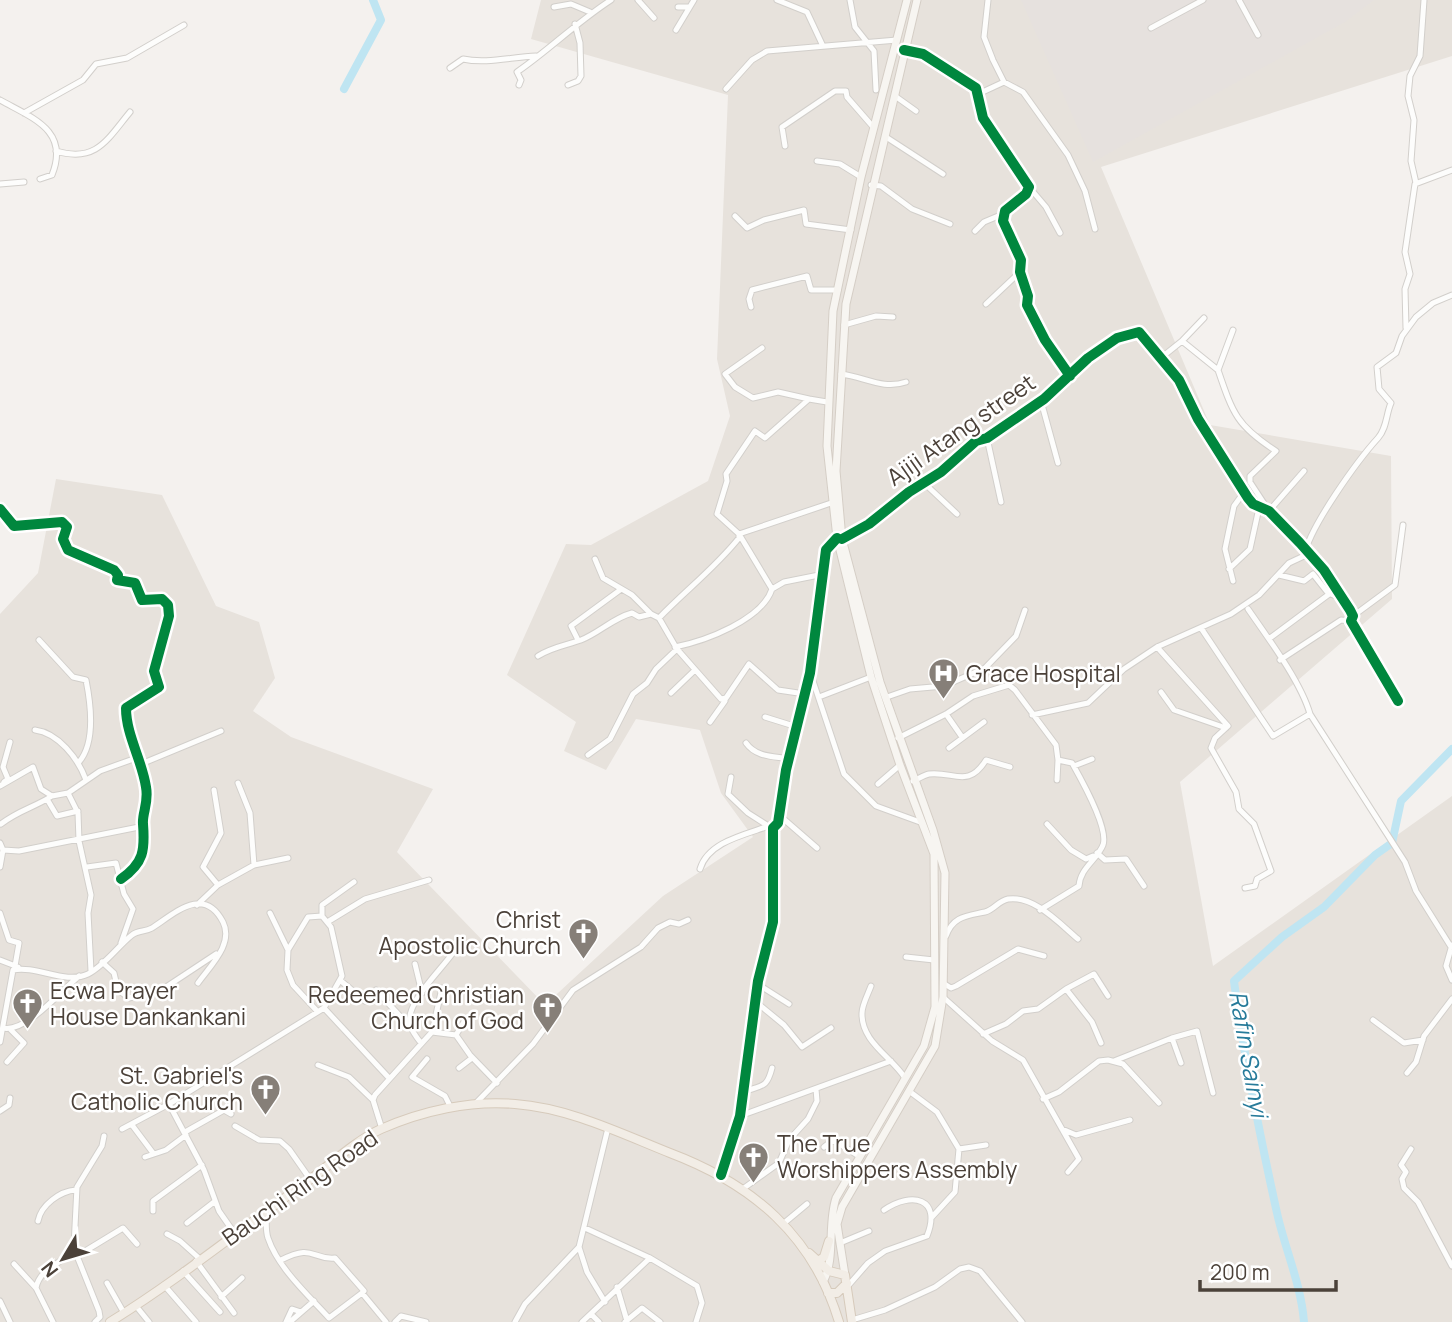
<svg xmlns="http://www.w3.org/2000/svg" width="1452" height="1322" font-family="Manrope,sans-serif">
  <style>
    .residential { fill: #e7e2dc }
    .industrial { fill: #e6e1de }
    .lines { fill: none; stroke-linecap: round; stroke-linejoin: round }
    .river { stroke: #bfe5f2; stroke-width: 8 }
    .street-casing { stroke: #d2cfcb; stroke-width: 7 }
    .secondary-casing { stroke: #d5cec6; stroke-width: 9 }
    .primary-casing { stroke: #d6cabb; stroke-width: 10 }
    .street { stroke: #fdfdfc; stroke-width: 5 }
    .secondary { stroke: #f7f5f1; stroke-width: 7 }
    .primary { stroke: #f2ede6; stroke-width: 8 }
    .cycleway-casing { stroke: #fff; stroke-width: 15 }
    .cycleway { stroke: #00873e; stroke-width: 10 }
    .labels { text-anchor: middle; stroke-width: 5; stroke-linejoin: round; paint-order: stroke }
    .street-label { font-size: 23px; fill: #4b4139; stroke: #fff }
    .poi-label { font-size: 23px; fill: #4b4139; stroke: #fff; text-anchor: start }
    .water-label { font-size: 24px; font-style: italic; fill: #277b9a; stroke: #fff }
  </style>
  <rect width="100%" height="100%" fill="#f4f1ee"/>
  <path class="residential" d="M541,0H1452V56L1101,167L1210,425L1391,456L1392,599L1180,782L1213,966L1452,796V1322H0V614L38,573L56,479L162,495L216,606L259,622L275,678L253,711L291,737L433,789L397,852L545,1005L663,896L753,837L721,793L700,730L636,719L606,770L564,751L576,722L507,675L566,544L591,545L708,481L730,416L717,359L728,95L531,39Z"/>
  <path class="industrial" d="M1021,0H1374L1345,22L1093,162Z"/>
  <g class="lines">
    <path class="river" d="M344,89L381,20L373,0
      M1304,1322C1301,1284 1285,1249 1277,1213C1260,1136 1244,1059 1234,981L1282,937L1324,907L1375,855L1392,843L1401,801L1452,749"/>
    <defs>
      <path id="street" d="M638,0L654,18
        M777,0L807,12L822,44
        M850,0L855,27L874,51L876,90
        M988,0L984,37L993,60L1004,82L1023,92L1068,155L1085,191L1095,229
        M1239,0L1258,35
        M554,7L571,4L590,12
        M678,7H689
        M1151,28L1203,0
        M676,30L694,0
        M904,50L923,54L976,88L983,118L1029,187L1026,194L1005,211L1003,221L1021,260L1020,272L1028,296L1027,305L1045,340L1070,376
        M450,68L463,59C486,64 511,57 536,56
        M519,85L521,80L517,72C549,50 577,22 611,0
        M568,85L578,81L581,76L580,43L575,24
        M726,89L752,60L767,51L897,40
        M976,95L1004,82
        M895,96L916,111
        M0,100C32,118 70,130 52,175L40,179
        M24,113L83,80L96,64L127,58L184,25
        M886,137L943,174
        M785,146L782,127L835,91H846L847,97L874,128
        M56,151C96,163 107,140 130,112
        M817,161L840,164L861,177
        M1416,183L1411,161L1414,120L1408,96L1410,76L1420,56L1424,0
        M0,184L24,182
        M871,185L881,186L912,209L950,224
        M1029,187L1046,207L1060,233
        M735,216L747,228L764,220L804,210L806,224L851,230
        M975,231L984,222L1003,214
        M986,304L1020,272
        M751,307L749,299L752,290L807,276L811,290H838
        M844,325L876,316L893,317
        M1406,328L1405,289L1410,274L1405,252L1415,184L1452,170
        M1233,330L1218,370C1233,414 1237,426 1276,451L1250,476V482L1269,511L1304,471
        M1182,341L1204,318
        M762,348L725,374L735,387L753,398L778,392L809,399
        M1162,357L1182,341L1218,370
        M841,374C865,377 883,390 906,382
        M1041,401L1058,463
        M987,438L1001,502
        M924,483L957,514
        M0,509L14,526L62,522L67,527L63,539L68,550L114,570L118,575L117,580L135,583L142,600L162,599L168,605L169,616L154,671L159,687L126,708C126,735 142,760 146,787C149,803 142,813 143,824C145,850 144,863 121,879
        M842,539L869,524L909,492L941,472L976,441L987,438L1044,399L1088,358L1117,338L1139,332L1179,380L1198,419L1248,498L1253,504L1269,511L1300,543L1324,570L1350,610L1353,616L1351,621L1398,701
        M595,559L603,578L632,595L651,614
        M1229,569L1250,549L1259,508
        M1279,575L1304,581L1313,574L1328,593L1341,598
        M1233,581L1225,549L1234,506L1242,495L1241,490
        M772,589L739,534L831,503
        M1248,609C1268,638 1301,682 1310,714L1405,862L1416,891L1451,947
        M1353,616L1395,585L1403,525
        M659,618C686,590 715,568 739,538V534L717,514L727,481L726,474L755,431L765,438L809,399L827,402
        M1201,628L1273,736L1310,714
        M1270,638L1336,589
        M39,640L73,677L86,680C91,705 96,742 79,762
        M578,640L571,626L620,590
        M675,647C705,641 762,620 772,589L784,582L824,574
        M1157,647L1228,726L1215,738L1211,748L1236,792L1239,809L1254,824L1271,871L1257,879L1255,886L1245,888
        M538,656C552,647 567,645 581,640C599,633 613,618 632,613L639,617L651,614L659,618L677,649L721,699L726,698L749,664L778,690L805,694
        M1280,660L1341,620L1351,621
        M811,675L844,774L876,806L920,822
        M1161,692L1174,710L1226,728
        M671,693L695,670
        M819,697L871,677
        M887,697L910,689L944,686L985,668L1016,636L1025,610
        M946,714L962,737
        M1032,715L1088,703L1124,669L1157,647L1231,614L1259,595L1289,563L1304,556C1310,526 1358,460 1378,438C1387,428 1386,414 1391,403L1379,389L1377,367L1396,353L1402,336L1416,317L1433,303L1452,295
        M765,717L797,727
        M710,722L725,701
        M35,730C58,733 78,758 86,780
        M898,738L946,714L973,696L1009,685L1015,690L1056,745L1058,760L1072,763C1081,779 1109,828 1103,845C1097,860 1080,868 1079,886L1040,910
        M746,743C756,757 772,756 789,759
        M949,748L984,722
        M588,755L610,739L633,694L647,683L656,669L677,649
        M141,764L221,731
        M1074,766L1092,759
        M731,777L728,794L748,813L770,827
        M1057,780L1058,760
        M913,781C918,779 924,775 929,774C954,771 968,789 986,760L1010,767
        M4,782L8,779L3,767L10,742
        M238,783L250,813L254,865
        M878,784L900,765
        M0,786L33,767L41,789L52,796L68,793L100,771L139,757
        M68,793L78,813L79,841L91,895L88,913L91,971
        M47,799L57,816L78,811
        M779,815L817,848
        M1,824C19,810 33,808 52,796
        M1047,824L1071,850L1086,859L1093,856
        M0,843L3,850L19,851L144,826
        M1097,853L1105,860L1126,859L1144,886
        M0,867L3,850
        M87,867L116,863L124,894L133,909L121,943
        M700,869C708,842 744,835 769,826
        M218,885L254,865L288,858
        M197,905L218,885L203,867L221,833L214,790
        M0,913L9,940L19,943L15,966
        M270,913L288,950L287,970L293,985L317,1011
        M329,921L365,899L429,880
        M946,936C953,916 967,916 985,912C994,910 998,901 1008,899C1034,895 1060,924 1078,939
        M1452,945L1446,966L1452,980
        M288,950L308,917L322,916
        M906,957L934,960
        M0,960L18,967
        M102,962L114,973L118,990L129,998L160,991L216,954
        M415,964L422,993
        M341,981L365,1001L376,990L410,1027
        M943,983L951,988L956,986L1018,949L1044,956
        M759,985L789,1004
        M871,986C868,994 862,1005 862,1013C861,1042 892,1057 905,1078
        M1066,989L1094,974L1108,996
        M943,997L992,1041L1023,1060L1079,1159L1068,1172
        M756,1002L784,1025L802,1047L831,1028
        M324,1008L389,1078
        M465,1020L456,1035L470,1055L497,1083
        M1373,1020L1404,1043L1423,1040
        M3,1028C26,1033 61,991 79,976
        M432,1032L456,1035
        M983,1034L1006,1024L1023,1011L1038,1009L1066,989L1092,1022L1101,1043
        M1172,1038L1197,1031L1213,1093
        M0,1042L13,970C37,965 65,985 88,974C104,966 118,946 132,935C138,930 145,932 152,928C175,913 204,885 223,922C234,944 210,966 198,983
        M421,1043C417,1038 412,1031 410,1025C404,1002 446,966 457,947
        M427,1059L412,1077L445,1096L451,1108
        M1114,1061L1172,1038L1181,1063
        M7,1062L24,1043L11,1030
        M318,1065L349,1077L373,1100
        M459,1068L472,1058
        M1407,1073L1416,1062L1424,1036L1452,999
        M909,1091L937,1112L959,1149L955,1192L932,1217
        M743,1092C763,1085 767,1088 772,1068
        M1043,1099L1059,1092L1099,1061L1108,1060L1123,1064L1159,1103
        M476,1103L533,1044L573,990L641,947L658,928L670,922L679,924L688,920
        M169,1104L204,1170L219,1211L235,1234
        M0,1111L9,1105L10,1098
        M740,1116L891,1061
        M132,1125L153,1153
        M235,1126L259,1140L280,1141L289,1149L310,1179
        M122,1129L169,1104L324,1008L342,976L331,927L322,916V905L354,882
        M382,1129L373,1100L375,1095L432,1032L442,988
        M1062,1129L1076,1135L1130,1120
        M185,1132L224,1110L231,1114
        M824,1147L833,1140L859,1156
        M959,1149L986,1145
        M1411,1149L1401,1165L1406,1172L1402,1179L1404,1188L1418,1202L1452,1266
        M145,1157L166,1150L186,1135
        M721,1175L740,1116L758,981L773,922V828L778,823L786,770L810,673L826,550L837,538
        M744,1188L779,1163L789,1140L808,1119L817,1101L816,1089
        M266,1210C267,1219 265,1230 268,1238C278,1268 309,1296 329,1318L362,1293L386,1322
        M153,1211V1201L202,1165
        M38,1221C41,1205 60,1191 76,1190
        M187,1223L214,1202
        M783,1224L807,1204
        M585,1228L650,1258L697,1286L702,1303L696,1322
        M167,1234L180,1241L200,1259
        M840,1243L869,1231
        M281,1260C314,1243 311,1260 335,1258L364,1291L362,1293
        M196,1261L234,1313
        M14,1264L36,1288
        M183,1271L220,1312
        M107,1283L124,1313
        M164,1285L196,1322
        M617,1287L627,1321
        M847,1287L868,1263L885,1251L927,1236C942,1198 912,1191 884,1210
        M221,1297L242,1278
        M0,1301L10,1322
        M605,1302L587,1272L579,1247L608,1128
        M136,1306L149,1322
        M591,1314L599,1322
        M852,1320L885,1310L935,1287L960,1269L969,1267L980,1271L1022,1322
        M53,1322L36,1288C40,1266 66,1264 74,1246L77,1187L102,1146L104,1136
        M95,1322L100,1317L99,1311L77,1256L123,1228L137,1244
        M286,1322L292,1309L301,1312
        M290,1322L314,1301
        M395,1322L401,1316L426,1322
        M515,1322L525,1304L579,1247
        M582,1322L650,1258
        M625,1322L642,1308L660,1322"/>
      <path id="secondary" d="M845,1275L837,1224L842,1207L935,1046L943,997L945,873L933,830L880,682L842,539L836,471L846,304L917,0
        M823,1282C836,1258 827,1225 836,1198L924,1046L935,1007L934,854L900,765L871,677L837,538L827,446L833,311L861,177L907,0"/>
      <path id="primary" d="M809,1253L829,1271L845,1275L852,1322
        M818,1261L824,1257L829,1241
        M828,1293H837L847,1283
        M110,1322C178,1280 242,1228 308,1181C331,1164 355,1141 381,1129C422,1111 470,1100 515,1104C569,1108 620,1133 670,1153C752,1184 813,1235 839,1322"/>
    </defs>
    <use href="#street" class="street-casing"/>
    <use href="#secondary" class="secondary-casing"/>
    <use href="#primary" class="primary-casing"/>
    <use href="#street" class="street"/>
    <use href="#secondary" class="secondary"/>
    <use href="#primary" class="primary"/>
    <defs>
      <path id="cycleway" d="M904,50L923,54L976,88L983,118L1029,187L1026,194L1005,211L1003,221L1021,260L1020,272L1028,296L1027,305L1045,340L1070,376
        M0,509L14,526L62,522L67,527L63,539L68,550L114,570L118,575L117,580L135,583L142,600L162,599L168,605L169,616L154,671L159,687L126,708C126,735 142,760 146,787C149,803 142,813 143,824C145,850 144,863 121,879
        M842,539L869,524L909,492L941,472L976,441L987,438L1044,399L1088,358L1117,338L1139,332L1179,380L1198,419L1248,498L1253,504L1269,511L1300,543L1324,570L1350,610L1353,616L1351,621L1398,701
        M721,1175L740,1116L758,981L773,922V828L778,823L786,770L810,673L826,550L837,538"/>
    </defs>
    <use href="#cycleway" class="cycleway-casing"/>
    <use href="#cycleway" class="cycleway"/>
  </g>
  <defs>
    <symbol id="hospital-pin" viewBox="-11 -11 22 30"><path d="M0 17L-7.5 6A9.5 9.5 0 1 1 7.5 6Z" fill="#867f78" stroke="#fff"/><path d="M-5-5h3v3.5h4V-5h3V5h-3V1.5h-4V5h-3Z" fill="#fff"/></symbol>
    <symbol id="church-pin" viewBox="-11 -11 22 30"><path d="M0 17L-7.5 6A9.5 9.5 0 1 1 7.5 6Z" fill="#867f78" stroke="#fff"/><path d="M-1.2-6h2.4v3.5h3.3v2.4h-3.3V6h-2.4V-.1h-3.3v-2.4h3.3Z" fill="#fff"/></symbol>
  </defs>
  <g fill-rule="evenodd">
    <use href="#hospital-pin" x="926" y="656" width="35" height="47"/>
    <use href="#church-pin" x="566" y="916" width="35" height="47"/>
    <use href="#church-pin" x="10" y="986" width="35" height="47"/>
    <use href="#church-pin" x="530" y="990" width="35" height="47"/>
    <use href="#church-pin" x="248" y="1072" width="35" height="47"/>
    <use href="#church-pin" x="736" y="1140" width="35" height="47"/>
  </g>
  <g class="labels">
    <g class="street-label">
      <text transform="translate(961 430) rotate(-35)" y="8">Ajiji Atang street</text>
      <text transform="translate(300 1188) rotate(-35)" y="8">Bauchi Ring Road</text>
    </g>
    <g class="poi-label">
      <text x="966" y="682">Grace Hospital</text>
      <text x="561" y="928" text-anchor="end">Christ<tspan x="561" dy="26">Apostolic Church</tspan></text>
      <text x="50" y="999">Ecwa Prayer<tspan x="50" dy="26">House Dankankani</tspan></text>
      <text x="524" y="1003" text-anchor="end">Redeemed Christian<tspan x="524" dy="26">Church of God</tspan></text>
      <text x="243" y="1084" text-anchor="end">St. Gabriel's<tspan x="243" dy="26">Catholic Church</tspan></text>
      <text x="777" y="1152">The True<tspan x="777" dy="26">Worshippers Assembly</tspan></text>
    </g>
    <g class="water-label">
      <text transform="translate(1248 1054) rotate(80)" y="8">Rafin Sainyi</text>
    </g>
  </g>
  <g transform="translate(63 1259) rotate(232)" stroke="#ffffff" stroke-width="5" paint-order="stroke">
  <path d="M0-5L12 26L0 18L-12 26Z" fill="#4b4139"/>
  <text y="-10" font-size="19" font-weight="bold" text-anchor="middle" fill="#4b4139">N</text>
  </g>
  <path d="M1200 1280v10h136v-10" fill="none" stroke="#4b4139" stroke-width="3.5"/>
  <text x="1210" y="1280" font-size="21" fill="#4b4139" stroke="#ffffff" stroke-width="5" paint-order="stroke">200 m</text>
</svg>
